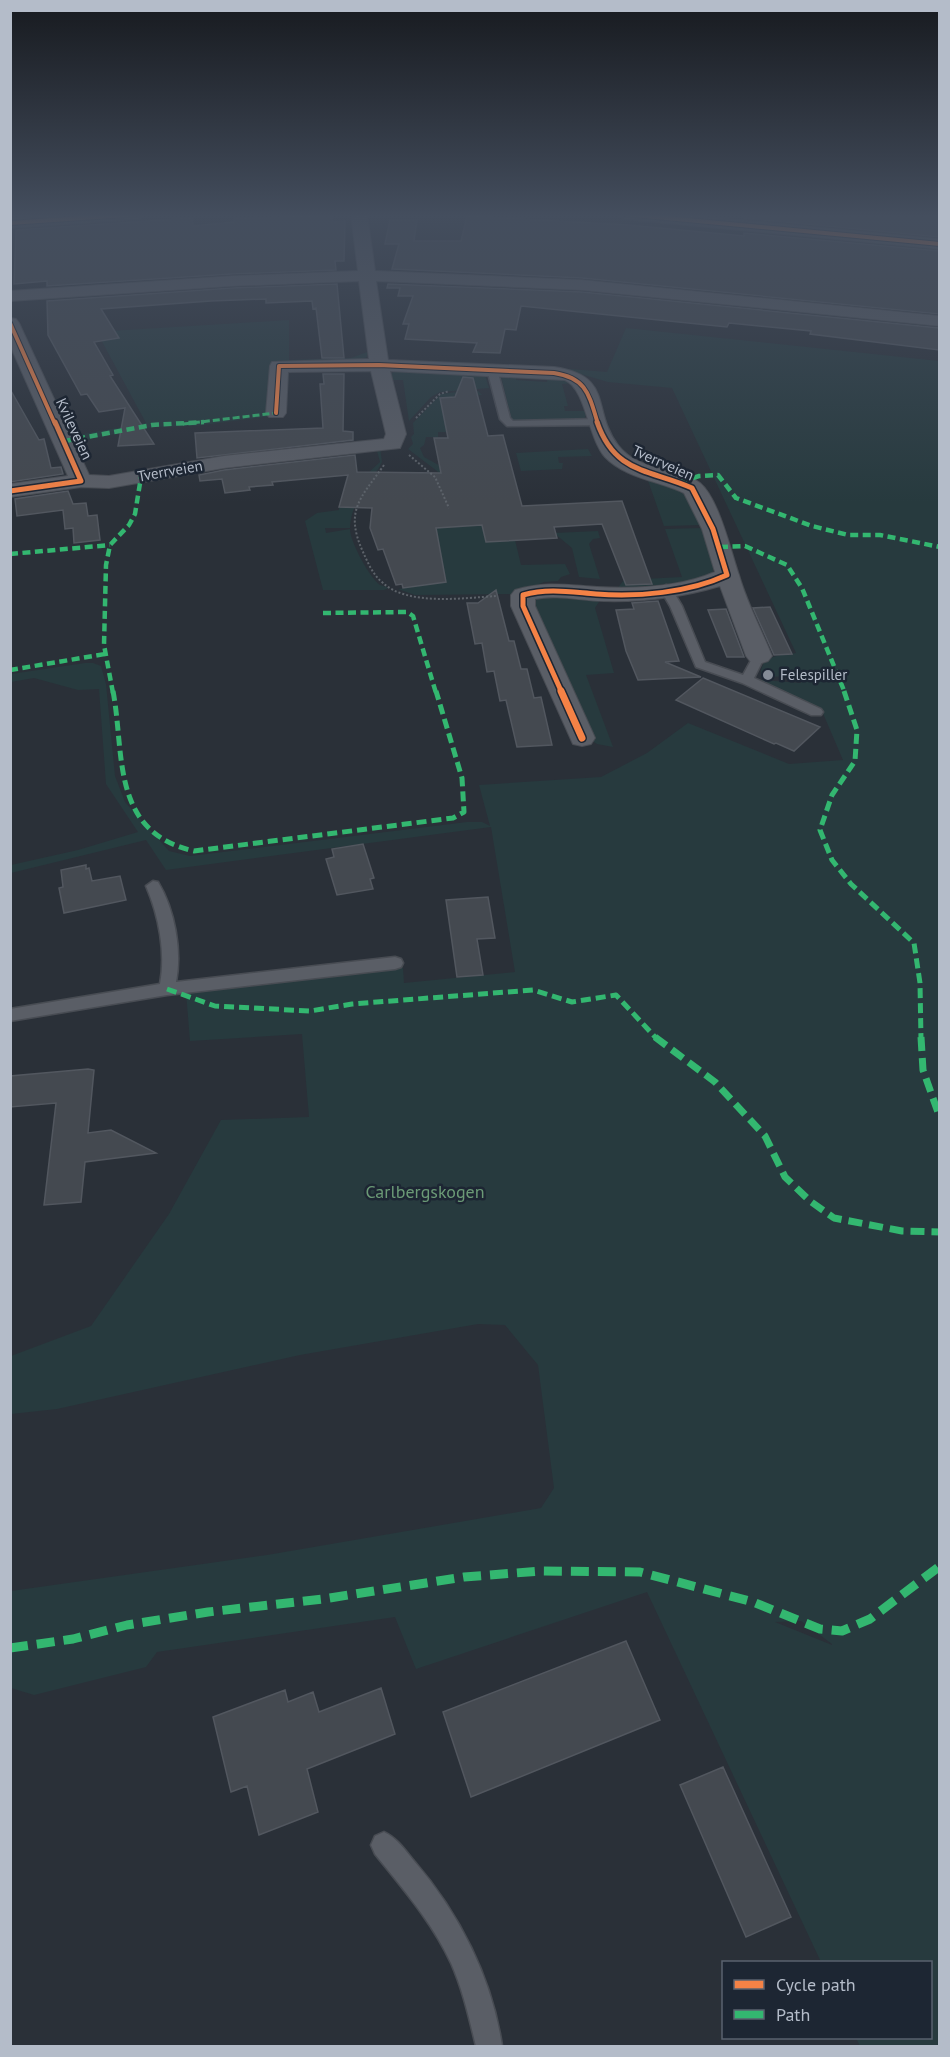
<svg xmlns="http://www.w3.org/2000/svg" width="950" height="2057" font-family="'PT Sans',sans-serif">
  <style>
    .green { fill: #273a3e; fill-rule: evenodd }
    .building { fill: #444950; stroke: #52575f; stroke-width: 1.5 }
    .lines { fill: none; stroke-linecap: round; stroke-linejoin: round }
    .lane-casing { stroke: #484c53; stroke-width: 3 }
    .street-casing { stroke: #484c53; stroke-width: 2 }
    .secondary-casing { stroke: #484c53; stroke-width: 2 }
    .path { stroke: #5d636a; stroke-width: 2; stroke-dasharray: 2 2; stroke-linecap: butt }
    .lane { fill: #5a5e66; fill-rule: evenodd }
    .street { fill: #5a5e66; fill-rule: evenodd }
    .secondary { fill: #595d64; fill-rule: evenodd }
    .quiet-far4 { stroke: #33b770; stroke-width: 3; stroke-dasharray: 7 3; stroke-linecap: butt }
    .quiet-far3 { stroke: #33b770; stroke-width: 4.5; stroke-dasharray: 8 4.5; stroke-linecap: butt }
    .quiet-far2 { stroke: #33b770; stroke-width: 5; stroke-dasharray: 10 5; stroke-linecap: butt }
    .quiet-far1 { stroke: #33b770; stroke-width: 7; stroke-dasharray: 14 7; stroke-linecap: butt }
    .quiet { stroke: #33b770; stroke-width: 9; stroke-dasharray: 18 9; stroke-linecap: butt }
    .cycleway-far2-casing { stroke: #1d2633; stroke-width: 6 }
    .cycleway-far1-casing { stroke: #1d2633; stroke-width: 8 }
    .cycleway-casing { stroke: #1d2633; stroke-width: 10 }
    .cycleway-far2 { stroke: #f48246; stroke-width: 4 }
    .cycleway-far1 { stroke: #f48246; stroke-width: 5 }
    .cycleway { stroke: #f48246; stroke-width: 7 }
    .poi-dot { fill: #848b96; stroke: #1d2633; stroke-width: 2 }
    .labels { text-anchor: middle; stroke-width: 5; stroke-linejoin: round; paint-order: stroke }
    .far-street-label { font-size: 15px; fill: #b4bcc9; stroke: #1d2633 }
    .far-poi-label { font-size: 15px; fill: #b4bcc9; stroke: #1d2633; text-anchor: start }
    .park-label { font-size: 18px; fill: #6b9a76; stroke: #1d2633 }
  </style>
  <rect width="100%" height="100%" fill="#2a3038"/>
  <path class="green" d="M289,320V360L351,358L367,352V357L358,361L277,365L272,416L196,426L152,427L73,442L53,401L57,399L77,435L146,423L99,336H105L108,340L118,338L110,331Z
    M626,328L939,361V2046H860L856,2038H930V1962H821L647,1592L416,1669L395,1617L157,1652L146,1667L34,1695L11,1688V1591L267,1555L541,1508L554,1488L538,1365L505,1325L478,1324L300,1355L57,1409L11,1414V1356L91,1326L169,1214L221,1120L309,1117L302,1034L190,1041L186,992L403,968L404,983L515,972L491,827L166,870L146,840L11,873V865L78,850L138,832L106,784L99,689L78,690L34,678L11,682V674L85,663H93L101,666L106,684L115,776L125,802L169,851L190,856L467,822H482L490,826L479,785L601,777L647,753L688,723L789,764L843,760L822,711L763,684L761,680L801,683L798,676L761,677C759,654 780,656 796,653L672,388L608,382L570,371L519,365L607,372ZM801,1621L832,1644V1645L775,1622Z
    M400,369L485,375L489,388L440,392L431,397L409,421L403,380H389L388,375Z
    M500,373L516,374V380L547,382L548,376L561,377L574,383L562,384L568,406H564L565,411H584L586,415L584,419L516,422L512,420Z
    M466,391H478L482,395H454V397L440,398L447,432H438V437H426L424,445L420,448L424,457L444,468L446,482L437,471L408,449L413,444L411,437L414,434L413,423L441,394Z
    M376,447H380L382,462C370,485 351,500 350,528H325L326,533L350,529C350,542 370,578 380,585C381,585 389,588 389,588L384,590H323L305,521L317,513L339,510V507H349L350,500L341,498L380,462Z
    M588,449L592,456L558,457L559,463H563L562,469L521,471L516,453Z
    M646,475L683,489L701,525L664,526Z
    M482,525L486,542L515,540L521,565L565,564L570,574L561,577L558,581L544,582L517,594L415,595L398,589L446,582L436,528Z
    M702,528L713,554V576L708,579L616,590L624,580L682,577L665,529Z
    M598,531L600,538L593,539L589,544L600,579L579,577L572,548L554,533Z
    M542,596L602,597L595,608L614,673L586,675L613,747L597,744L591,740L531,604Z"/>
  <path class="building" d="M745,214H939V237L745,218Z
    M332,215V222L345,221L344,261H335L336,270L232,274L47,286V281L14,284L16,230L192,218L193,226L234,222V219Z
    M467,216L628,225L744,236V233L939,251V314L582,278L392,269L399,244H385L390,220H417L414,241H461Z
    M337,284L344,358H322L316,308L313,309L312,301L266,303V299L211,301L101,309L119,338L94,342L113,375L110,376L154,444L118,446L125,408L99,412L87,394L81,395L48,335L47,301L232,288Z
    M388,284L582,292L939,328V350L810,334L811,331L729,323L727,327L521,306L516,330L505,329L500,353L473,352L477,343L405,339L409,324H403L413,296H398L400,288H387Z
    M323,374H344L343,431L353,432V440L197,458L195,433L323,428L320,384H324Z
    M463,377L473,378L488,436L503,435L522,506L622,501L652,584L626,585L602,524L554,527L557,538L486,542L482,525L436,528L446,582L403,588L402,584L396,585L383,549L378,550L370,528L372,508L339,507L348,475L272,482L273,485L249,487L250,490L225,493L222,479L200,481L199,475L224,470L355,455L357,472L441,473L434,438H448L440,398L455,397Z
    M10,389L39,440L44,439L51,468L61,467L63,474L10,482Z
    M68,491L73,504L86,503L88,516L97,515L100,540L74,543L73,528L65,529L63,510L17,516L15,499Z
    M496,590L509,641H514L521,669H527L534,698L541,697L552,745L517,747L506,700L500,701L494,671L487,672L482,643L475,644L467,603H478Z
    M658,601L679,661L665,662L701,677L638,680L626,651L616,610L634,609L632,603Z
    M770,607L792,654L774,655L753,608Z
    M726,609L744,657H727L708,610Z
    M703,678L820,727L794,751L776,743L774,744L676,700Z
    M363,844L374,878L370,879L373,889L337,895L326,859L334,857L332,849Z
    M86,865V869L89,868L92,881L120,876L126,900L64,913L59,888L63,887L61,870Z
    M488,897L495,938L477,939L483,975L457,977L446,900Z
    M88,1069L94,1070L88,1133L111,1130L156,1153L85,1162L81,1202L44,1205L56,1103L10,1107V1076Z
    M626,1641L660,1720L471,1797L443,1712Z
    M381,1688L395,1734L307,1769L318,1812L259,1835L247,1786L231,1792L213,1717L285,1690L288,1702L313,1692L319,1712Z
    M723,1767L791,1917L746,1937L680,1785Z"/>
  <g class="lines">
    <defs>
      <path id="lane" d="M492,366L497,369L510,418L513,421L598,419L603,422L598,425L507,426L500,419L487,369Z
        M666,585L670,586L682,606L705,662L743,675L755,653H763L765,656L754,678L821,709L823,712L821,715H811L742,683L696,667L670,606L660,589Z
        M153,881L158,882C175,910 182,951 176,982L395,957L401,959L403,963L401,967L395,969L167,995L10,1021V1009L160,984C166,953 159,916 146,886Z
        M384,1832C397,1838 405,1850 414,1861C459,1913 492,1978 502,2046H476C469,2018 463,1990 451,1963C432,1922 403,1889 375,1854L371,1845L375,1836Z"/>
      <path id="street" d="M351,214H367L375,271L582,280L940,316V326L582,290L376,281L388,360L554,367C615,376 591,410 618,445C638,472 679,467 700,483C719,499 731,552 739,575C747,603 761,629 772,656L768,661L759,664L750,661L746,656L720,586C683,597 643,602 604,601C581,601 558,594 535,599V606L595,738L591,744L582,746L573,744L511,606V595L515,590C546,581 565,585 597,587C634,589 681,587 715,572L702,529L684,493C659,481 625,478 605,457C588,438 586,389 565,380L390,371L406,434L400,448L224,468L109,488L81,487L10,497V484L68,476L10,345V318L16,319L19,323L89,475L109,476L224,456L384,439L386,434L371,371L288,372L286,413L283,417H269L266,413L270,366L272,362L369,359L359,281L232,286L10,301V291L232,276L358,271Z"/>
      <path id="secondary" d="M73,214H147L139,219L10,228V218Z
        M616,214H673L940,239V249L624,219Z"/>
    </defs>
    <use href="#lane" class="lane-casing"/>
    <use href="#street" class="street-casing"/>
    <use href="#secondary" class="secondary-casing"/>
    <path class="path" d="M416,418L440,394L449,391
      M409,455L435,477L449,508
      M384,465C361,498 344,510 363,552C368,563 373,575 383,583C408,606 464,598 496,596"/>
    <use href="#lane" class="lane"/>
    <use href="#street" class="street"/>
    <use href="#secondary" class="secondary"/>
    <path class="quiet-far4" d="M183,424L276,413"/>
    <path class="quiet-far3" d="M65,441L152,425L204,422
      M681,482L699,476L718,475L736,498L812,526L848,535H880L940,547
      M720,547L745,546L787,565L802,588L845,693
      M10,554L110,545
      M323,613L407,612L413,616L436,693
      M10,670L105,654
      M113,693L104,645L106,565L110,545L129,525L135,514L141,477"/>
    <path class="quiet-far2" d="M113,691C125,754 110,832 194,851L453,818L464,812L462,778L436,691
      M844,691L857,730L855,761L832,795L820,830L832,860L851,884L914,943L920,983L921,1039
      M167,989L215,1006L310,1011L352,1004L533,990L572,1002L616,995L657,1039"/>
    <path class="quiet-far1" d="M655,1037L715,1082L765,1136L785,1177L810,1201L834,1218L902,1231L940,1232
      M921,1037L923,1070L940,1118"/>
    <path class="quiet" d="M10,1648L73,1639L127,1625L208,1612L323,1599L464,1577L541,1571L640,1572L753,1602L820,1629L842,1631L870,1619L940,1566"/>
    <defs>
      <path id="cycleway-far2" d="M624,214L940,244
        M10,223L139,214
        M10,323L55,424
        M276,413L279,366L379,365L554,373C587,378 589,395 598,424"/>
      <path id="cycleway-far1" d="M10,491L81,481L55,422
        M562,693L523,606V595C548,588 570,592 596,594C638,597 688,593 727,575L713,529L692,488C649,469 615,474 597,422"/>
      <path id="cycleway" d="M561,691L582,738"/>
    </defs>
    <use href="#cycleway-far2" class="cycleway-far2-casing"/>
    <use href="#cycleway-far1" class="cycleway-far1-casing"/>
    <use href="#cycleway" class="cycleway-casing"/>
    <use href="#cycleway-far2" class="cycleway-far2"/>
    <use href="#cycleway-far1" class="cycleway-far1"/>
    <use href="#cycleway" class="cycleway"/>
  </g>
  <linearGradient id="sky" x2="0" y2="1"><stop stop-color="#171a1f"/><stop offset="0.43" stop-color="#444e5e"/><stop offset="1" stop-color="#444e5e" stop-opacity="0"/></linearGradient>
  <rect width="950" height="502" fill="url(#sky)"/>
  <circle class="poi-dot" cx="768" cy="675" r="6"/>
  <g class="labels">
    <g class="far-street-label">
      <text transform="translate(74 429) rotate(65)" y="5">Kvileveien</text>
      <text transform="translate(663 463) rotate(24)" y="5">Tverrveien</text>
      <text transform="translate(170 471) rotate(-10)" y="5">Tverrveien</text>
    </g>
    <g class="far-poi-label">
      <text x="780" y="680">Felespiller</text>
    </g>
    <g class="park-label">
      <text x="425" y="1198">Carlbergskogen</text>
    </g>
  </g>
  <rect width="950" height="2057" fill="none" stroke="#b4bcc9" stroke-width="24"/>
  <rect x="722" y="1961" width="210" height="78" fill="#1d2633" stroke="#59626f" stroke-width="1.5"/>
  <rect x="734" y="1980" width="30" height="9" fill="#f48246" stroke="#59626f" stroke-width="1.5"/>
  <text x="776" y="1991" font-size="18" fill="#b4bcc9">Cycle path</text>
  <rect x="734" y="2010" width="30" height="9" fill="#33b770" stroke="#59626f" stroke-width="1.5"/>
  <text x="776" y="2021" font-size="18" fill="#b4bcc9">Path</text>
</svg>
